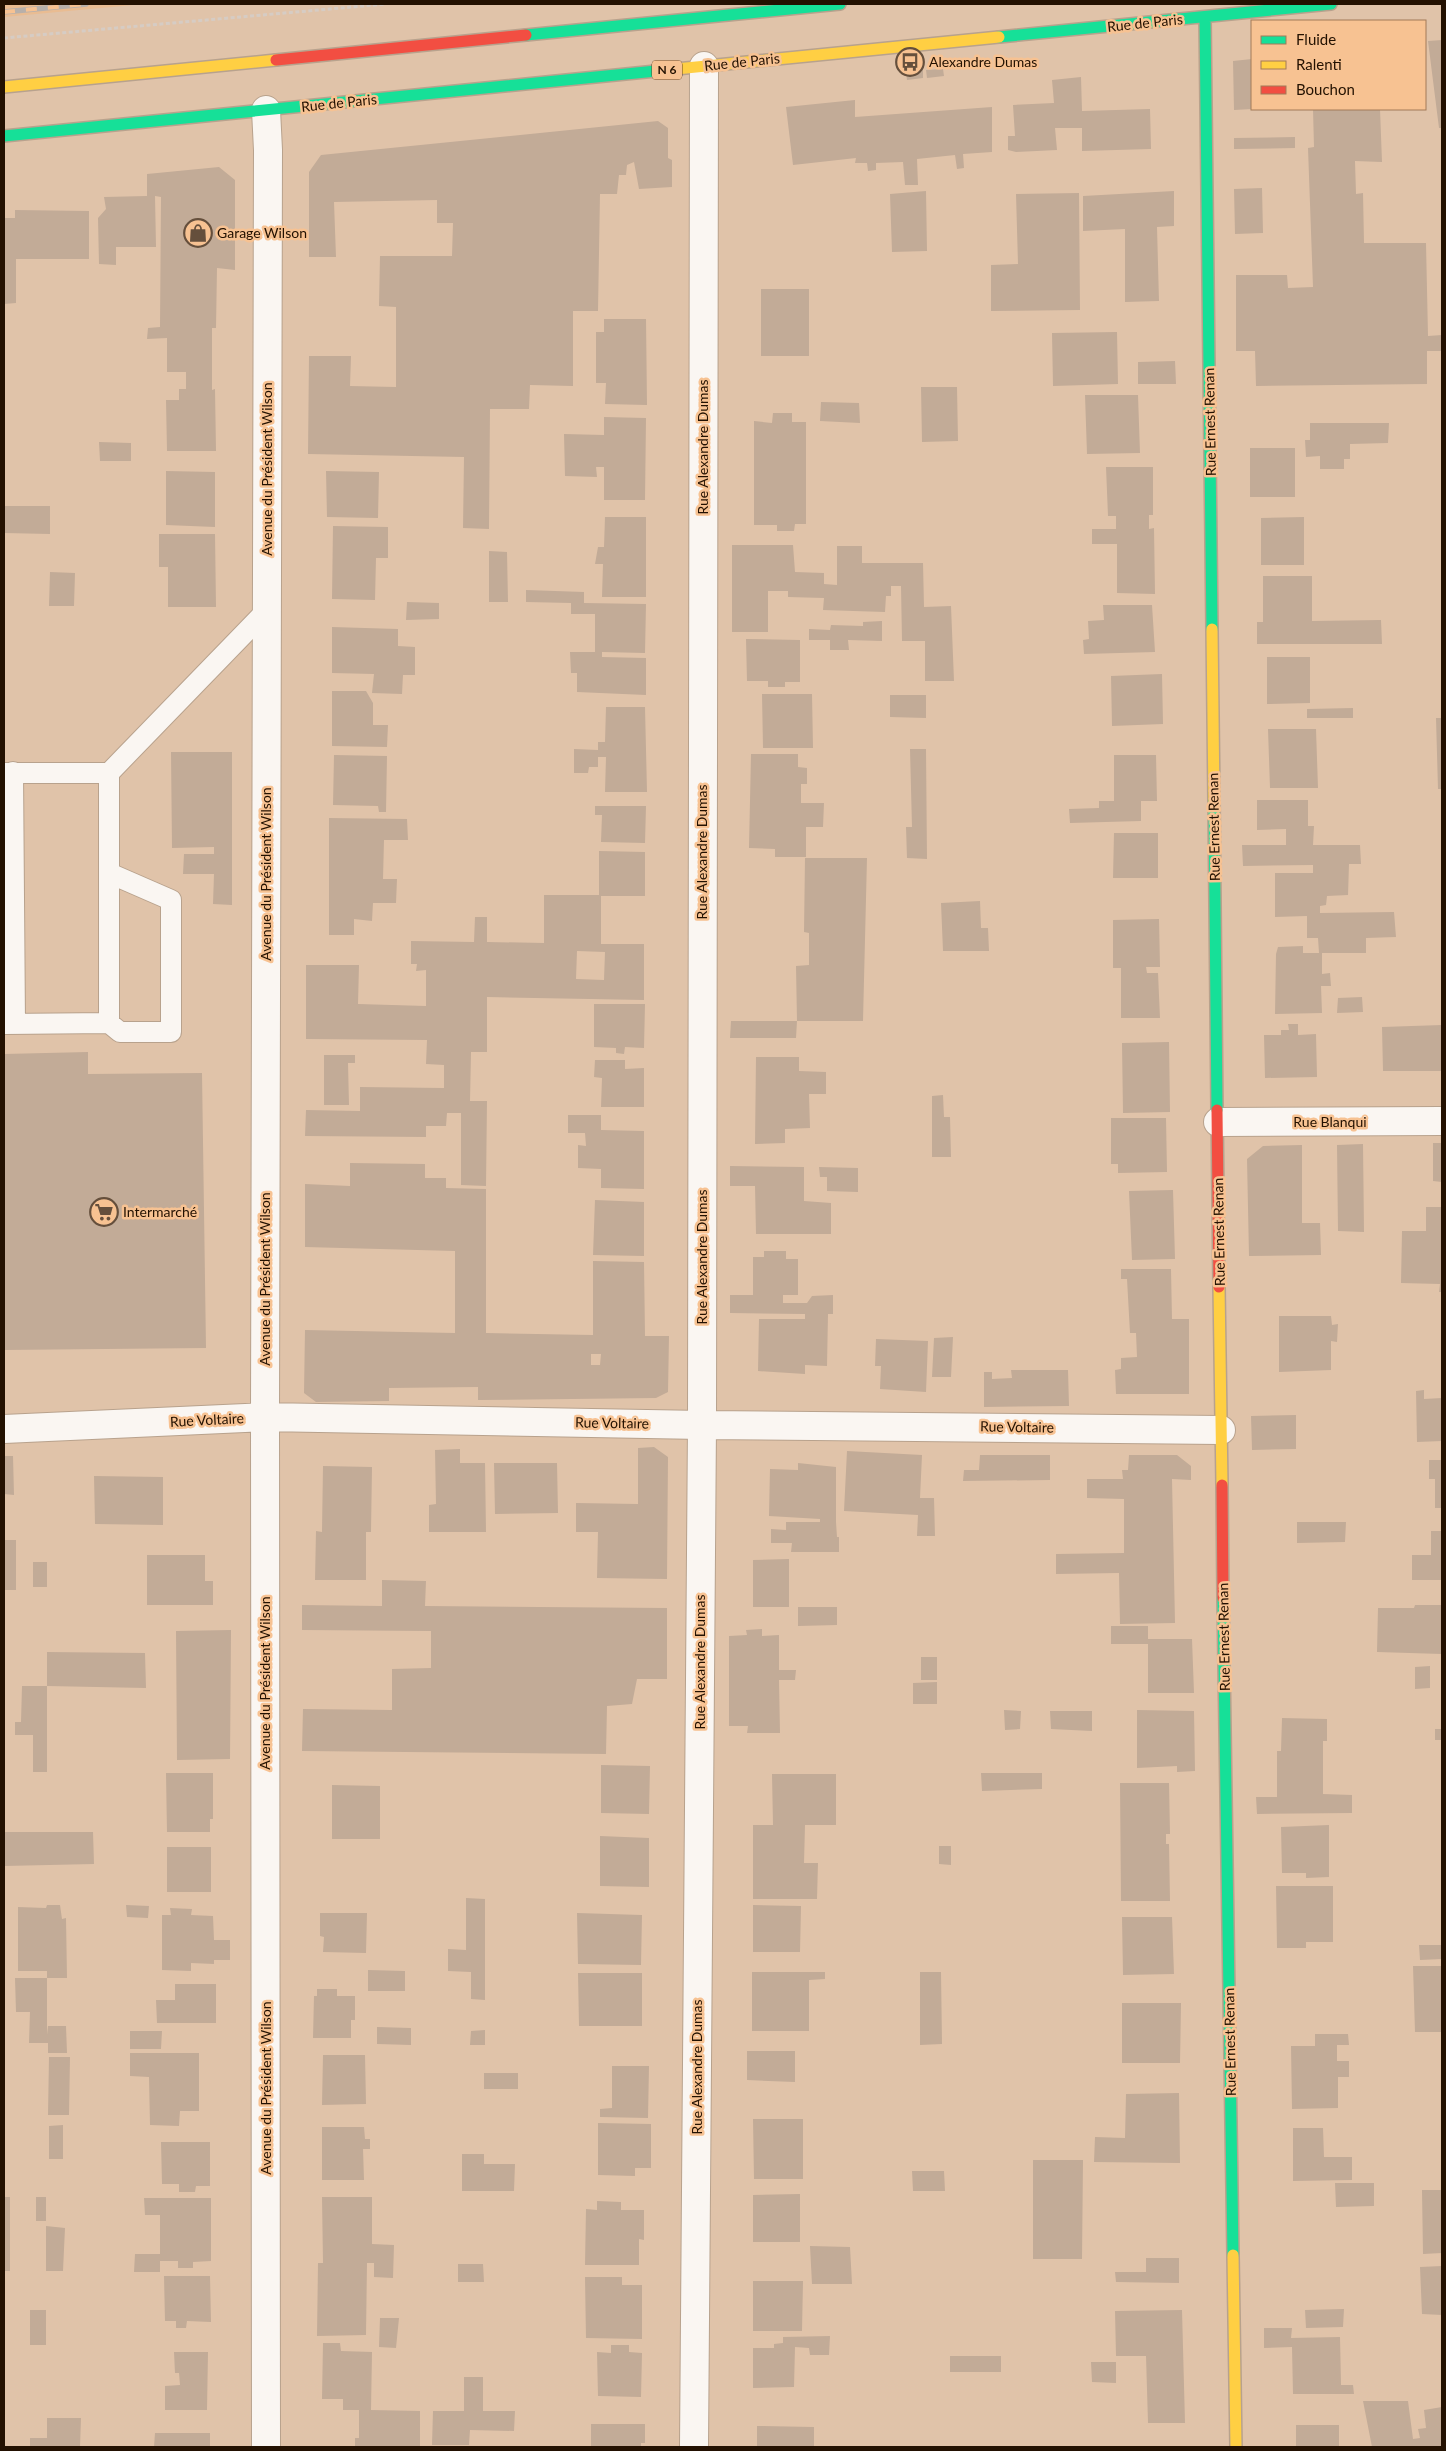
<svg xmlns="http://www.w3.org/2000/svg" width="1446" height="2451" font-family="Lato,sans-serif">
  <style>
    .built { fill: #e9bc92 }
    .building { fill: #c2ab97; fill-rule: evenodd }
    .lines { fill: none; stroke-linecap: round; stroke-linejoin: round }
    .lane-casing { stroke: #b8a28d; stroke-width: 22 }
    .street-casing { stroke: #b8a28d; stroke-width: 30 }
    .fast-casing { stroke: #b8a28d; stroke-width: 14 }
    .slow-casing { stroke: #b8a28d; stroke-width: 14 }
    .jam-casing { stroke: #b8a28d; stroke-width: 14 }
    .path { stroke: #d6ccc4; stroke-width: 3; stroke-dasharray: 4 2.5; stroke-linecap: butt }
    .lane { stroke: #faf6f2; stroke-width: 20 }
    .street { stroke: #faf6f2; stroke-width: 28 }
    .fast { stroke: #16e098; stroke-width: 11 }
    .slow { stroke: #ffcf43; stroke-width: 11 }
    .jam { stroke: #f24e42; stroke-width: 11 }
    .rail-casing { stroke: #b8b0aa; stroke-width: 5.5 }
    .rail { stroke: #f7c292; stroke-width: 4; stroke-dasharray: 11; stroke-linecap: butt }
    .labels { text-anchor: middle; stroke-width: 5; stroke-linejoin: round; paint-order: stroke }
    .shield { fill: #f7c292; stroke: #63462c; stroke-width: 1 }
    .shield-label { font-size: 12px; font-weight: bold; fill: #231101 }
    .street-label { font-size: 14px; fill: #231101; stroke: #f7c292 }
    .poi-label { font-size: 14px; fill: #231101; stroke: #f7c292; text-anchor: start }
  </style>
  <rect width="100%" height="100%" fill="#e0c3a9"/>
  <path class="built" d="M4,4H144L4,17Z"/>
  <path class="building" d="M1442,40V128H1439L1428,41Z
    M1252,59V109L1234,110L1233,61Z
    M943,69L944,76L927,78L926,70Z
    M923,70V78L907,80L906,72Z
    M1081,77L1082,111L1150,109L1151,149L1082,151V128H1055L1057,150L1016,152L1008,150V136H1015L1013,105L1054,103L1052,80Z
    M855,100V117L992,107V152L963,154L964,168L957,169L955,155L917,159L918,185H905L903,162L876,163V170L868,171L867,163H855L856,158L793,165L786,107Z
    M1313,109H1380L1382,162L1355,161L1356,194L1363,193L1364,243H1426L1428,336L1442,335V351H1427V384L1256,386L1255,351H1236V275H1287L1288,288L1313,287L1308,148L1314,147Z
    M658,121L668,128V158L672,160V187L639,189L634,162L627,165L626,175H619L617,194H600L598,311H573V386L530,385L529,409H490L489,529L463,528L464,457L308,454L309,356H351L350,386L396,387V307L379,306L380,256H452L453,223H437V200L334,202L336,257H309V172L321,155Z
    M1295,137V148L1234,149V138Z
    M219,167L235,180V270L217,268L216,328H212V390L215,389L216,451H167L166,400H179V389H186V372H167V338L147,339L148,328L160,327L161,197L155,196L156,247H116V265L99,264L98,218L106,209L104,197L147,196V174Z
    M1262,188L1263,233L1235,234L1234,189Z
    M926,191L927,251L892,252L890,194Z
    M1174,191V226L1157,227L1159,301L1125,302V229L1083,231V196Z
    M1079,193L1080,310L991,311V265L1018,264L1016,194Z
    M15,210L89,211V259H16V303L4,304V218H15Z
    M761,289H809V356H761Z
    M604,319H646L647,405L605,404L606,383H596V332H604Z
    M1117,332L1118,384L1053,386L1052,333Z
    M1175,361L1176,384H1138V362Z
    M921,387H957L958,441L922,442Z
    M1085,395H1138L1140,453L1087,454Z
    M821,402L859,403L860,423L820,421Z
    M773,413H792V422H806V524H795L794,531H777V525H754V421L772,423Z
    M604,417L646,418L645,500H604V467H596L597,477L565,476L564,434L604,435Z
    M1310,423H1389L1388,443L1350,444V459H1344V469H1320V456L1306,457L1305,440H1310Z
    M99,442L131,443V461H100Z
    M1250,448H1295V497H1250Z
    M1106,467H1153V515H1149V529L1154,528L1155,594L1117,593V544H1092V529H1116V516H1108Z
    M166,471L215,472V527L166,525Z
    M326,471L379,472L378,518L327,517Z
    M4,506H50V534L4,533Z
    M605,517H646V597H602L603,564H595L598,547H604Z
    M1304,517V565H1261V518Z
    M333,526L388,527V558H376L375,600L332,599Z
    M159,534H215L216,607H168V567H159Z
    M732,545H793L795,572L824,573V584L837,585V546H862V563H923L924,607L951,606L954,681H925V641H902L901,586H891V596H886L885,612L823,610L824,598L788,597V591H768V632H732Z
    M489,551L507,552L508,602H489Z
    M50,572L75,573L74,606H49Z
    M1263,576H1312V621L1381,620L1382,644H1257V622H1263Z
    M526,590L584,592V603L646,604L645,653L602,652V657L646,658V695L577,692V673H571L570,652H595V614H571V603L526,602Z
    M407,602L439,603V619L406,620Z
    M1103,605H1152L1155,652L1084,654L1083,640L1089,639L1088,621L1104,620Z
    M882,621V641L848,640L849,650H830V640H809V629L830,630L831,625L863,626V622Z
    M332,627L398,629V646L415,647V675H403L402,694L372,693L374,674L332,673Z
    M746,639L800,640V682H785V687H768V681H747Z
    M1267,657H1310V703L1267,704Z
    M1162,674L1163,724L1112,726L1111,676Z
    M332,691H366L373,703V725H388L387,747L332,746Z
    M762,694H812L813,748H763Z
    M890,695H926V718L890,717Z
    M606,707H645L647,792H605L606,757H598V767H589L588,773H574V749L598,750V742H605Z
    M1353,708V718H1307V709Z
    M1436,718H1442V789H1438Z
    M1268,729H1316L1318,788H1270Z
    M910,749H926L927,859L907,858L906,827H912Z
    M171,752H232V905L213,904L214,874H183L184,854H214V847L172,848Z
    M751,754H798V767L807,768V784H801V803H824L823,827H806V857H775V849L749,848Z
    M334,755L387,756L386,812H379L378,806L333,805Z
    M1114,755H1156L1157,801H1141V821L1070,823L1069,809L1099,808V801H1114Z
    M1257,800H1308V826H1314L1313,845H1360L1361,864H1349L1348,895L1327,896L1326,905L1320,906V913L1394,912L1396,937L1366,938V953H1322V974L1330,973L1331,986H1321L1322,1013L1275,1014L1276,954L1278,947L1303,946V953H1319L1318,938H1307V916L1275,917V873H1313V865L1243,866L1242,845H1286V829L1257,830Z
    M595,806H646L645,843L601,842L602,815H595Z
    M329,818L407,819L408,840H384L383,879H397L396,903H373L372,921L354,919V935H329Z
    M1114,833H1158V878H1113Z
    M599,851L645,852V896H601V944H644V1000L487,997V1052H471L470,1101H487L486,1186L461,1185V1113H447L446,1126H426V1137L305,1136L306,1110L360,1111V1087L444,1088V1065L426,1064L427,1040L306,1039V965H359L358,1004L426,1006V970L416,971L417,964H411V941L474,942L475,917H487V942L544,943V895H599ZM577,951L605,952L604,980L576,979Z
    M805,858H867L863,1021H797L796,966L809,965V933L804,932Z
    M980,901L981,928H988L989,951H943L941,903Z
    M1159,919L1160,967H1146L1147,973H1158L1160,1018H1121V968H1113V920Z
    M1362,997L1363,1012L1337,1013L1338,998Z
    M594,1004H645L644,1048L625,1047L624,1054L616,1053V1048L594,1047Z
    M731,1021H797L796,1038H730Z
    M1288,1024H1298V1035L1316,1034L1317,1077L1265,1078L1264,1035H1281V1030H1289Z
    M1442,1025V1071H1383L1382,1027Z
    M1169,1042L1170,1112L1123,1113L1122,1043Z
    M88,1052V1074L202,1073L206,1348L4,1350V1054Z
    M324,1055H355V1063H348L349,1105H324Z
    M756,1057H799V1071L826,1072V1094H809L810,1128L785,1129V1143L755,1144Z
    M595,1060H625V1069L644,1068V1107H601L602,1078L594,1077Z
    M943,1095L944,1117H950L951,1157H932V1096Z
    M568,1115H601V1130L644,1131V1189L601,1188V1169L578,1168V1145L586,1146L585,1133H568Z
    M1111,1118H1166L1167,1172L1118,1173V1164H1111Z
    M1433,1143H1442V1182L1433,1181Z
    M1363,1144L1364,1232L1338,1231L1337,1145Z
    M1302,1145V1223H1320L1321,1255L1249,1256L1247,1159L1263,1146Z
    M350,1163L425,1164V1178H446V1188L486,1189V1333L593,1335V1261L644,1262L645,1336H669L668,1392L656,1398L478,1400V1387L389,1388V1401L316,1402L304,1393L305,1330L455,1333V1251L305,1247V1184L350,1186ZM591,1354H601L600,1365H591Z
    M730,1166L804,1167V1201L831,1203V1234H756L755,1186H730Z
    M819,1167L858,1168V1192L827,1191V1177H820Z
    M1173,1190L1175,1259L1132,1260L1129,1191Z
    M595,1200L644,1202V1256L593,1255Z
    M1426,1207H1442V1292H1439L1440,1284L1401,1283L1402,1231H1426Z
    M764,1251H786V1259H798V1295H783V1303H807L812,1296L833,1295V1314H828L827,1366L805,1365V1374L758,1371L759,1319H805V1314L730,1313V1295H753V1257H764Z
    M1121,1269H1171L1172,1319H1189V1394H1116L1115,1370L1121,1369V1358L1137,1357L1136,1333H1130L1127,1279H1121Z
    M1279,1316H1331L1332,1325L1338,1324L1337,1342L1331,1341V1370L1279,1372Z
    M953,1337L951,1377H932L934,1338Z
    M876,1339L928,1341L926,1392L880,1389L881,1366H875Z
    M1011,1370H1068L1069,1406L984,1407V1372H992V1379L1012,1378Z
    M1424,1390V1399L1442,1398V1441L1417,1442L1416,1391Z
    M1296,1415V1449L1252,1450L1251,1416Z
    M654,1447L668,1457L667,1579L597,1578L598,1532H576V1503L638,1504V1448Z
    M460,1449V1463H485L486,1532H429V1505L436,1504L435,1450Z
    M847,1451L922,1455L920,1498H934L935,1536H917L918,1515L844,1511Z
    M980,1455H1050V1480L963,1481L964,1470H979Z
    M1129,1455H1177L1191,1466V1480L1172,1479L1175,1623L1120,1624L1119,1573L1056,1574V1554L1124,1553V1499L1087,1498V1479H1123L1122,1470H1128Z
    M4,1456H13L14,1495L4,1494Z
    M1429,1460H1442V1508H1435V1479H1429Z
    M494,1463H557L558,1513L495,1514Z
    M798,1463L836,1467V1522L837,1537H839V1552H791L792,1543H771V1529L786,1530V1522H820V1519L769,1516L770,1469L798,1470Z
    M323,1466L372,1467L371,1532H366V1580H315L316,1531L322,1532Z
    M94,1476L163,1477V1525L95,1524Z
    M1297,1522H1346L1345,1542L1297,1543Z
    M1431,1531H1442V1580H1412V1555H1431Z
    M4,1540H16V1590H4Z
    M147,1555H205V1581H213V1605H147Z
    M789,1559V1607H753V1560Z
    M33,1562H47V1587H33Z
    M382,1580L426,1581L425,1606L667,1608V1679H637L632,1704L607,1706L606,1754L302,1751L303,1709L392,1710V1669L431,1668V1631L302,1630V1605L382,1606Z
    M1415,1605H1442V1654L1377,1652L1378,1608H1414Z
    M798,1607H837V1625L798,1626Z
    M1111,1626H1148V1639H1192L1194,1693H1148V1644H1111Z
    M762,1629V1636L779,1635V1670H796L795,1680H779L780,1733H747L748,1726H729V1636L747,1635L746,1630Z
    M231,1630L230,1759L177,1760L176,1631Z
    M47,1652L145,1653L146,1688L47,1686Z
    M921,1657H937V1680H921Z
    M1430,1666V1688L1415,1689V1667Z
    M937,1682V1704H913V1683Z
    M22,1686H47V1772H33V1735H15V1722H21Z
    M1004,1710L1021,1711L1020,1729L1005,1730Z
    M1137,1710L1194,1711L1195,1771L1177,1772V1766L1137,1768Z
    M1050,1711H1092V1731L1051,1729Z
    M1282,1718L1327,1719V1741H1323V1794L1352,1795V1813L1257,1814L1256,1797H1277V1751H1281Z
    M1435,1729H1442V1740H1435Z
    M601,1765L650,1766L649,1814L601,1813Z
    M166,1773H213V1819H210V1832H167Z
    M981,1773H1042V1789L982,1791Z
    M772,1774H836V1825H805L804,1863H818L817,1899H753V1825H773Z
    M1120,1783H1169L1170,1834H1166V1844H1169L1170,1901H1121Z
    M332,1785L380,1786V1839H332Z
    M1329,1825V1877L1306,1878V1873H1282L1281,1827Z
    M4,1832H93L94,1864L4,1866Z
    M600,1836L649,1838V1887L600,1886Z
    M939,1846H951V1865L939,1864Z
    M167,1847H211V1892H167Z
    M1276,1886H1333V1942H1306V1948H1277Z
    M466,1898L485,1899V2000L471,1999V1972L448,1971V1949L466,1950Z
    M47,1905H60L62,1919L66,1918L67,1978H47V1971H18V1907L46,1908Z
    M126,1905L149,1906L148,1918L127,1917Z
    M753,1905L801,1906L800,1952H753Z
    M170,1908L192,1909L191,1915L213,1916L214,1940H230V1960H214V1964L191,1963V1971L162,1970V1915H171Z
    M320,1913H367L366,1953L323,1952L324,1937L320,1936Z
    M577,1913L642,1915L641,1965L578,1964Z
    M1122,1917H1172L1174,1974L1123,1975Z
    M1419,1945H1442V1959L1420,1960Z
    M1413,1966H1442V2032H1415Z
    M368,1970L405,1971V1991H368Z
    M752,1972H825V1979L809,1980V2031H752Z
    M920,1972H941L942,2044L920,2045Z
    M578,1973H642V2026H579Z
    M15,1978H47V2035L48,2026H66L67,2053H48V2043H29L30,2012H16Z
    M175,1984H216V2023H157L156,2000H175Z
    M317,1989H337V1996H355V2020H351V2038H313L314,1996H317Z
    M1122,2003H1181L1180,2063H1122Z
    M377,2027L411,2028V2045L377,2044Z
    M485,2030V2045H470L471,2031Z
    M130,2031H162L161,2049H130Z
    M1315,2034H1348L1349,2045H1337V2061H1349V2077H1338V2108L1292,2109L1291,2046H1315Z
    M747,2051H795V2082L747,2080Z
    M130,2053H199V2111H180L179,2126L150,2125L149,2077L130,2076Z
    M323,2055H365L366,2104L322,2105Z
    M49,2057H70L69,2115H48Z
    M612,2066H649L648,2118L600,2117V2109L612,2108Z
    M484,2073H518V2089H484Z
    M1179,2093L1180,2163L1094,2162L1095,2137L1125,2138L1126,2094Z
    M753,2119H803V2179H754Z
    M598,2123L651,2124V2168H635V2176L598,2175Z
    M63,2125V2159H49V2126Z
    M322,2127H364L365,2139H370V2149H363L364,2180H322Z
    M1293,2128H1323L1324,2157H1352V2180L1293,2181Z
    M161,2142H210V2186H196L195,2192H179V2184H162Z
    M462,2154H484V2164H515L514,2191H462Z
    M1033,2160H1083L1082,2259H1033Z
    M912,2171H944L945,2191H913Z
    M1335,2183H1374V2206L1336,2207Z
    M1422,2190H1442V2253L1423,2254Z
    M800,2194V2242H753V2195Z
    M4,2197H10V2271H4Z
    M36,2197H46V2221H36Z
    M322,2197H372V2244L394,2245L393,2278L374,2277V2263H367L366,2335L317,2336L318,2263H323Z
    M144,2198H211V2261L193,2262V2268H178V2261H160V2272H134L135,2254H160V2215H145Z
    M597,2201L621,2202V2210H644V2240L639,2239V2265H585L586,2209L597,2210Z
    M46,2226L65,2228L63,2271H46Z
    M810,2246L850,2247L852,2284H812Z
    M1146,2258H1179V2283L1116,2282L1115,2272H1146Z
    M458,2264H483L484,2282H458Z
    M1442,2266V2315L1422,2314L1420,2267Z
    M164,2276H210L211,2322L187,2321L186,2328H176V2321H165Z
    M585,2277H622V2285H642V2339L586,2338Z
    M753,2281H803L802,2331H753Z
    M1344,2309L1343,2327L1306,2328L1305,2310Z
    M30,2310H46V2345H30Z
    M1182,2310L1185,2423H1148L1146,2356H1116L1115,2311Z
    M380,2318H399L396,2348L379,2347Z
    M1264,2328H1292L1291,2338L1340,2337L1341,2385H1353L1354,2394H1293L1292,2347L1264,2348Z
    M830,2336L829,2355H810L809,2348L795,2347L794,2387L753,2388V2348H774V2344L783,2343V2337Z
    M323,2343H340L341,2351L372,2352L371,2410L420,2411V2447H355V2438H359V2410H343V2399H322Z
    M611,2345H629V2352L642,2353L641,2397L598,2396L597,2352L611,2353Z
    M174,2352H208L207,2410H165V2386L180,2385L179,2373H175Z
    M950,2356H1001V2372H950Z
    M1091,2362H1116V2383L1092,2382Z
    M464,2377H483V2411H515L514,2431L470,2430L469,2445H432L433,2411H464Z
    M1363,2401H1408L1413,2439L1420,2438L1418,2429L1426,2428L1424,2410L1442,2407V2447H1372Z
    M47,2418H81L80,2447H30V2438H47Z
    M591,2424H645V2443H641V2447H591Z
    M1296,2425H1339V2447H1296Z
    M757,2426L814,2427V2447H757Z
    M155,2433H210V2447H154Z"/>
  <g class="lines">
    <defs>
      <path id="lane" d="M13,772L15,1024
        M4,773H109V1023
        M109,773L267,610
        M4,1024L109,1023L120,1032H171V900L109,873"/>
      <path id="street" d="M266,110L268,150L265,1417L266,2447
        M1218,1122L1442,1121
        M4,1429L265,1417L702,1425L1221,1430
        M694,2447L702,1425L704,66"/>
      <path id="fast" d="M1205,17L1212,629
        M526,35L840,4
        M999,37L1331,4
        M4,136L666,70
        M1214,801L1217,1110
        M1223,1598L1233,2255"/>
      <path id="slow" d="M666,70L999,37
        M4,87L276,60
        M1212,629L1214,801
        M1219,1287L1222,1485
        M1233,2255L1236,2447"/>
      <path id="jam" d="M276,60L526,35
        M1217,1110L1219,1287
        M1222,1485L1223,1598"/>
    </defs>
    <use href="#lane" class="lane-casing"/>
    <use href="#street" class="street-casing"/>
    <use href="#fast" class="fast-casing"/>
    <use href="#slow" class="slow-casing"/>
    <use href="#jam" class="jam-casing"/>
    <path class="path" d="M4,38L386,4"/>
    <use href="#lane" class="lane"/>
    <use href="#street" class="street"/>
    <use href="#fast" class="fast"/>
    <use href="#slow" class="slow"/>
    <use href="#jam" class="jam"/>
    <defs>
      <path id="rail" d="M4,12L86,4"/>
    </defs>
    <use href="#rail" class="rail-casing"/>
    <use href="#rail" class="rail"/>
  </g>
  <defs>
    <symbol id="bus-ring" viewBox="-11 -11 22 22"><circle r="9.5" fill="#f7c292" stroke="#654f3c" stroke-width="1.5"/><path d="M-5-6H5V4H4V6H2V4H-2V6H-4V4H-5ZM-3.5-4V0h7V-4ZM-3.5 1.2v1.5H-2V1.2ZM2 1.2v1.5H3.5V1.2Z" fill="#654f3c"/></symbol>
    <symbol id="shop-ring" viewBox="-11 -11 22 22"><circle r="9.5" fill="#f7c292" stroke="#654f3c" stroke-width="1.5"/><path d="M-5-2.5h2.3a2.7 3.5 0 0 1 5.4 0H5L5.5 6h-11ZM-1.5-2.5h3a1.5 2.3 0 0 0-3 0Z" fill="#654f3c"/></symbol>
    <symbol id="supermarket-ring" viewBox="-11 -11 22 22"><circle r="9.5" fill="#f7c292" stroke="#654f3c" stroke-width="1.5"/><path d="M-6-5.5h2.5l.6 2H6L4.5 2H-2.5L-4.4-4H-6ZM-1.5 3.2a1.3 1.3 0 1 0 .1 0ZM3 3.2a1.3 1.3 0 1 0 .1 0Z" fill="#654f3c"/></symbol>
  </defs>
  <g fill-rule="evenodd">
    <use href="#bus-ring" x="894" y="46" width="32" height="32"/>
    <use href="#shop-ring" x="182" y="217" width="32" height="32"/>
    <use href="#supermarket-ring" x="88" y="1196" width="32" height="32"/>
  </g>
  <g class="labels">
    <rect class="shield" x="652" y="60.5" width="30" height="19" rx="4"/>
    <g class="shield-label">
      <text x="667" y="74">N 6</text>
    </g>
    <g class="street-label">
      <text transform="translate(1145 23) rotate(-6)" y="5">Rue de Paris</text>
      <text transform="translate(742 62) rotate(-6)" y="5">Rue de Paris</text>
      <text transform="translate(339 103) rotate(-6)" y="5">Rue de Paris</text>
      <text transform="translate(1210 422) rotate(-91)" y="5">Rue Ernest Renan</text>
      <text transform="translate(703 447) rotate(-90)" y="5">Rue Alexandre Dumas</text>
      <text transform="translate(267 469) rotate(-90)" y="5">Avenue du Président Wilson</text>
      <text transform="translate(1214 827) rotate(-91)" y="5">Rue Ernest Renan</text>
      <text transform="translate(702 852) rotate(-90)" y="5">Rue Alexandre Dumas</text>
      <text transform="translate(266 874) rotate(-90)" y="5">Avenue du Président Wilson</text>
      <text x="1330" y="1127">Rue Blanqui</text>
      <text transform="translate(1219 1232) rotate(-91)" y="5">Rue Ernest Renan</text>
      <text transform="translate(702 1257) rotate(-90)" y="5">Rue Alexandre Dumas</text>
      <text transform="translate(265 1279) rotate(-90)" y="5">Avenue du Président Wilson</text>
      <text transform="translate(207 1420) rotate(-3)" y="5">Rue Voltaire</text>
      <text transform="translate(612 1423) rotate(1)" y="5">Rue Voltaire</text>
      <text transform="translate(1017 1427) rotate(1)" y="5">Rue Voltaire</text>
      <text transform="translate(1224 1637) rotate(-91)" y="5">Rue Ernest Renan</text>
      <text transform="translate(700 1662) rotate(-90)" y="5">Rue Alexandre Dumas</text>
      <text transform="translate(265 1683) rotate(-90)" y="5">Avenue du Président Wilson</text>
      <text transform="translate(1230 2042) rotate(-91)" y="5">Rue Ernest Renan</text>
      <text transform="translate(697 2067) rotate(-90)" y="5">Rue Alexandre Dumas</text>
      <text transform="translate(266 2088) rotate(-90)" y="5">Avenue du Président Wilson</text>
    </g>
    <g class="poi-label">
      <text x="929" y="67">Alexandre Dumas</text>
      <text x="217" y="238">Garage Wilson</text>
      <text x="123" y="1217">Intermarché</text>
    </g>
  </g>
  <rect width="1446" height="2451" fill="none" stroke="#231101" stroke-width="10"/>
  <rect x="1251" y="20" width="175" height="90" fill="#f7c292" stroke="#a27b58"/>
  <rect x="1261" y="36" width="25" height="8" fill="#16e098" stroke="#a27b58"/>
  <text x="1296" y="45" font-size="15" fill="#231101">Fluide</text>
  <rect x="1261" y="61" width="25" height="8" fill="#ffcf43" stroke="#a27b58"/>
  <text x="1296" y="70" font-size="15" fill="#231101">Ralenti</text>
  <rect x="1261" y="86" width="25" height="8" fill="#f24e42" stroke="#a27b58"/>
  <text x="1296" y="95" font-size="15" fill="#231101">Bouchon</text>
</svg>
